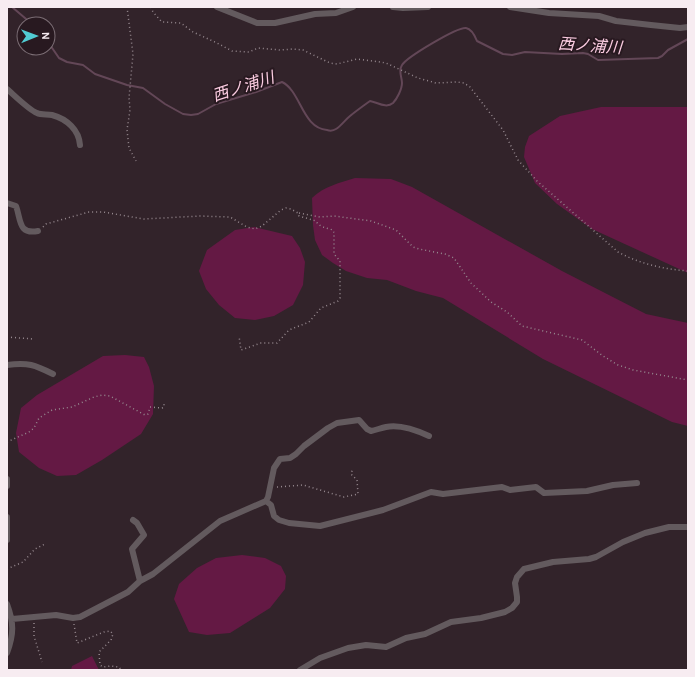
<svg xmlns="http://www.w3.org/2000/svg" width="695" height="677" font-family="Karla,'Noto Sans JP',sans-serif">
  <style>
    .green { fill: #641944 }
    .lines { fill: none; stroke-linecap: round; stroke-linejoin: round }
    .stream { stroke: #634757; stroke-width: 2 }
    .path { stroke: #96898f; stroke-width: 1.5; stroke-dasharray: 1 3; stroke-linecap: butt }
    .minor { stroke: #635a5e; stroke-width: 6 }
    .labels { text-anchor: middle; stroke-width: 4; stroke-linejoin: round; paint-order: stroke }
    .water-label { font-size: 16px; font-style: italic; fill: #fbcce1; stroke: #281920 }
  </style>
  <rect width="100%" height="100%" fill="#32232a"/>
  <path class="green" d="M601,107H688V273L592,229L557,204L535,183L524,157L525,147L529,136L560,116Z
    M355,178L391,179L412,187L562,271L646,314L688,323V426L672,422L543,359L443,298L416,291L387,280L367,278L346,271L333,263L322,255L315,240L313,225L312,198C324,186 340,183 355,178Z
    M254,227L292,236L300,248L305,262L303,285L293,305L274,316L255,320L235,318L219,305L206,289L199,271L207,250L235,230Z
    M125,355L144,357L149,367L154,386L153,414L141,434L102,460L76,475L57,476L39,468L19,452L16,433L21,408L37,395L103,356Z
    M242,555L265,558L281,566L286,576L285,589L270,608L230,633L207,635L189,632L174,599L179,584L197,568L216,558Z
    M92,656L99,670H71L72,666Z"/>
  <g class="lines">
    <path class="stream" d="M12,7L32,24
      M48,42L59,58L67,62L83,65L95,74L127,85L143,88L165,104L183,114L191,115L198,114L216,104L256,92L282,82C301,91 302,128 327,130C330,131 333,131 336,129C341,126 345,120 350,116C356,111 363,106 370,101C377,102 386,109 393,103C397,99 402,89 402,83C402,77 398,71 402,65C407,57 457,27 466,28C472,29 475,36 477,41L503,54L512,55L525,52L562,54L583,53L588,54L598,60L658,58L662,56L668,50L688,39"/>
    <path class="path" d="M127,7L133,54L129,98L130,110L127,130L129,148L136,161
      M151,7L153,12L162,22L181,23L193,32L217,43L232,51L249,52L258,48L280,50L293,49L303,50L330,63L337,64L357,59L380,62L386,63L418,78L436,83L457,82L464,83L470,87L503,130L518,160L537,181L618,252C640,264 663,269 688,271
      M299,213L320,217L334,216L371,221L396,230L413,247L419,249L445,254L454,258L471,283L491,302L507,312L522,326L582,340L603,356L618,365L633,370L688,380
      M43,227L46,224L89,212H103L144,219L200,216L230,217L247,227L255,229L262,226L281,210L286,208L291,209L298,213L299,216L316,221C319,227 326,228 333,230L334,233V254L340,261V298L338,301L321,308L309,322L289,330L277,343H261L241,350L239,336
      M7,337L33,339
      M7,442L29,432L34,428L39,418L52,410L72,407L94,397L102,395L110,396L145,415L148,414L150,407L162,408L164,407V402
      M277,487L303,485L344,497L358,494L357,480L351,474L353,468
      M7,569L23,562L35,549L45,544
      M34,623V636L42,662
      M74,624L77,643L104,632L110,631L113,634L111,640L99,652L100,665L103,667L111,666L119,667L121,670"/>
    <path class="minor" d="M217,7L257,23H275L315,14L336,13L353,7
      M393,7L403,8L428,7
      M510,7L549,13L599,16L616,21L651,25L680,28L688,27
      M7,89C14,95 29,110 37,113C41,115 47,114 52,115C67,119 79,130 80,145
      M7,203L16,206C21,219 18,235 38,231
      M7,365C28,362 35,365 53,374
      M7,479V486
      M266,501L268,497L274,468L280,459L290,458L296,454L304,446L328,428L337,423L359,420L367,429L371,431C376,430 381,428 386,427C400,424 416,430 429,436
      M7,517V540
      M133,520L137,523L144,535L132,549L140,581
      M7,604C14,623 14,634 7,653
      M12,619L56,615L73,618L80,617L128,592L140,581L153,574L220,521L266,501L271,505L274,516L279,520L289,523L320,526L383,510L431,492L443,494L502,487L510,490L536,487L544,493L587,491L613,485L637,483
      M300,670L320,658L348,648L366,645L386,647L406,638L425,634L451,622L481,618L505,612L512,608L517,602V597L515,583L517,577L524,569L553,562L589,559L596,557L623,542L645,533L669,527H688"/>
  </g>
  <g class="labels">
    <g class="water-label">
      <text transform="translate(590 45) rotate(4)" y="6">西ノ浦川</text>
      <text transform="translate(243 86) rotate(-18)" y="6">西ノ浦川</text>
    </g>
  </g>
  <rect width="695" height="677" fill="none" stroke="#f7ecf1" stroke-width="16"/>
  <g transform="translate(36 36) rotate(89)"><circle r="19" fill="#281920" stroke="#7b6d74"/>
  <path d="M0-3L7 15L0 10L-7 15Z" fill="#51ccd3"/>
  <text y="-6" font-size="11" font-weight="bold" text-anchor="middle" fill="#f7ecf1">N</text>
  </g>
</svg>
